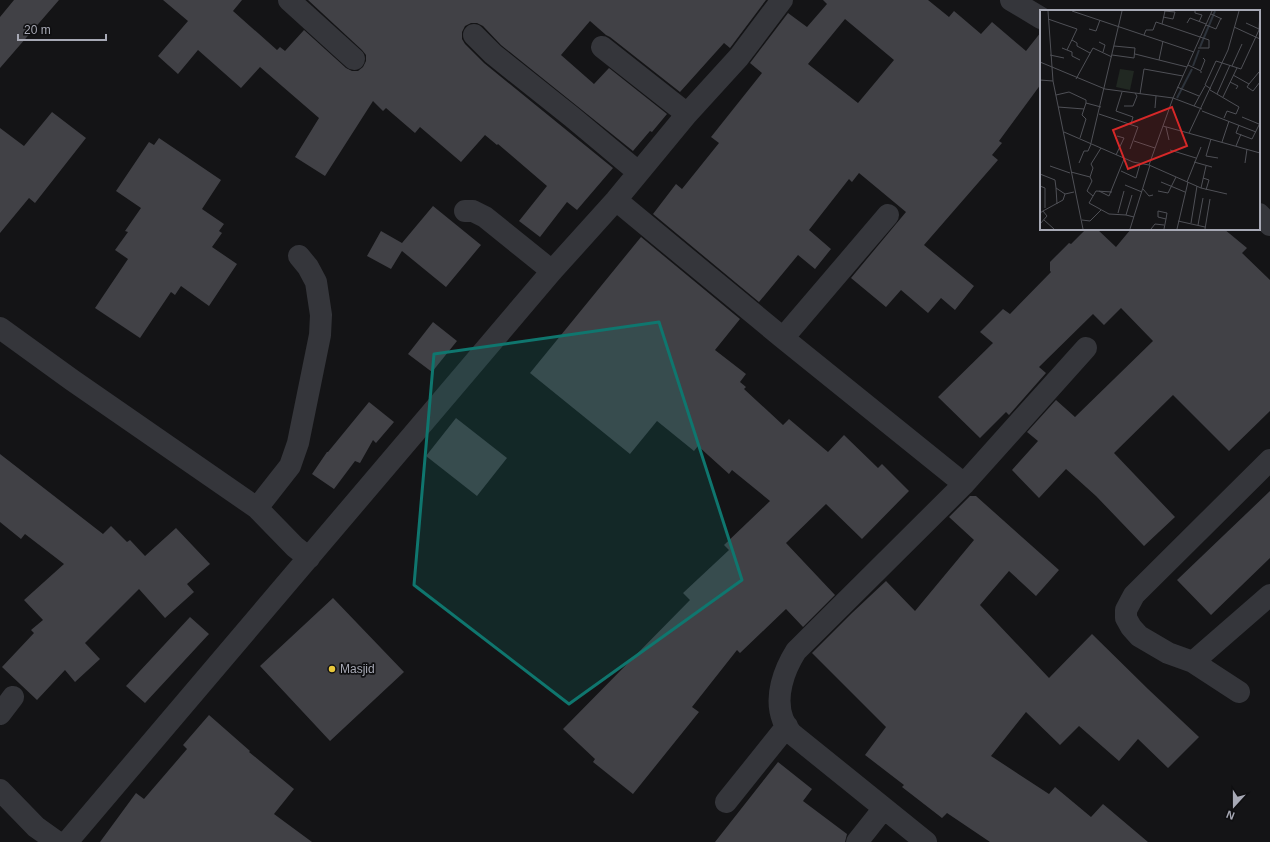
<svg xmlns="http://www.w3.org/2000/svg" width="1270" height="842" font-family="Helvetica,sans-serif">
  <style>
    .building { fill: #414146; fill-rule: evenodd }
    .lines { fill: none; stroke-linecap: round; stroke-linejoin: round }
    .minor { stroke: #35363b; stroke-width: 22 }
    .marked { fill: #0f766e; fill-opacity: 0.2; stroke: #0f766e; stroke-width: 3; stroke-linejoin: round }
    .poi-dot { fill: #e8c73b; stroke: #0f0f11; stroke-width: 1.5 }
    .labels { text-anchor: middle; stroke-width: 3.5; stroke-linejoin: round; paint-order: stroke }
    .poi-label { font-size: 12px; fill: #a7a9b5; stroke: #0f0f11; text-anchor: start }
    .inset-river { fill: none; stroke: #2d333b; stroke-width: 2 }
    .inset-road { fill: none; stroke: #4f5056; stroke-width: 1 }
    .view { fill: #d62828; fill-opacity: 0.15; stroke: #d62828; stroke-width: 2 }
    .inset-edge { fill: none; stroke: #a7a9b5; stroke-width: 2 }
  </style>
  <rect width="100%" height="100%" fill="#141416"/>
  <path class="building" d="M14,0H59L0,68V17Z
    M163,0H242L233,11L277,50L280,47L285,51L304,30L346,68L352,71H358L363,67L366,61V55L362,50L308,0H766L730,48L724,43L680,92L610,37L606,35L590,21L561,55L594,84L609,68L667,114L652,132L650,131L633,151L501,45L483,26L477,23H471L465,26L462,32V39L465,44L484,63L613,168L577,210L567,202L540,237L519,221L547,186L498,144L497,145L485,135L461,162L420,127L415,133L386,108L383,111L373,101L325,176L295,157L319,118L260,67L241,88L198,50L178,74L158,56L188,21Z
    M823,0H928L949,17L954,11L981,34L992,22L1026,51L1041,32V84L999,141L1002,143L992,155L998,160L924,245L974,286L955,310L941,298L928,313L901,290L886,307L851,278L906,212L859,173L852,182L849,179L809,230L831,249L815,269L798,255L759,302L653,214L676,184L682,189L719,143L711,137L762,73L750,63L788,13L807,27L827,4ZM845,19L894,60L858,103L808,64Z
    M52,112L86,138L35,203L29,198L0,233V128L24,146Z
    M159,138L221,180L202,209L224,224L219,231L222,233L212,247L237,264L209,306L181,286L175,295L171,292L140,338L95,308L128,259L115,250L128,232L125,231L141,208L116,191L149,142L154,145Z
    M433,206L481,245L446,287L402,251L391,269L367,256L381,231L402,243Z
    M1086,229H1097L1116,247L1131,229H1224L1247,248L1242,253L1270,280V411L1229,451L1173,395L1114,453L1175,517L1144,546L1096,496L1066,469L1039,498L1012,470L1038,441L1027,432L1056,400L1075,417L1153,341L1121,308L1104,325L1093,314L1039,367L1046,373L1009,415L1006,412L980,438L938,397L993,343L980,332L1003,309L1010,314L1051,272L1050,271V262L1069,243L1071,244Z
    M641,237L740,319L715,350L746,374L740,382L746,387L744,389L783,425L789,419L828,452L844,435L878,468L882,464L909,491L862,539L826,504L786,543L835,595L803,627L786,609L740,653L737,650L692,707L699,712L633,794L593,762L595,759L563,729L690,600L683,593L729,550L724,545L770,501L732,470L729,474L698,446L694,451L657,421L630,454L530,373Z
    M433,322L457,341L432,372L408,354Z
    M369,402L394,422L376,443L373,440L360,463L355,461L334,489L312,474L327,452H328Z
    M456,418L507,458L477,496L426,456Z
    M0,454L103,534L111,526L127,542L130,540L145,556L176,528L210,564L187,584L194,592L165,618L139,589L85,643L100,659L75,682L65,670L37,700L2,667L34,633L31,630L43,620L24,600L64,564L25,534L21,539L0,522Z
    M1270,491V558L1211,615L1177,580Z
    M970,496H976L1059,570L1036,596L1009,571L980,605L1049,678L1092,634L1148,689L1199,737L1168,768L1138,739L1119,761L1079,726L1060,745L1026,712L991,756L1049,794L1055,787L1091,817L1103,804L1148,842H990L947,813L942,818L902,787L904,785L865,755L886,727L812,653L852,613L886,581L915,611L974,540L949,517Z
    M333,598L404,672L330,741L260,666Z
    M190,617L209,634L145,703L126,686Z
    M209,715L250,751L249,752L294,789L274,814L312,842H100L136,793L144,799L187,749L183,745Z
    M778,762L812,789L803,801L847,834L845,842H715Z"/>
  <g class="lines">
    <path class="minor" d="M289,0L354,59
      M1011,0L1041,18
      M474,35L493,54L572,117L638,172
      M602,47L687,114
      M616,200L783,338L964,484
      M465,211H473L485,217L552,271
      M1259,214L1270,225
      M0,328L72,380L257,508L295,547L309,558
      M783,338L888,215
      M257,508L290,466L298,443L320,335L321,315L316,282L308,267L299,256
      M1193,662L1270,595
      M1239,692L1193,662L1168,653L1139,636L1131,627L1126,618V610L1134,595L1270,460
      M0,714L13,697
      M0,790L36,827L57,842
      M726,802L787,726
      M67,842L552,271L616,200L687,114L739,57L782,0
      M857,842L884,808
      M926,842L791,733C788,729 785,724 783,720C774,697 784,670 796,651L964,484L1086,348"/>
  </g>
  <path class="marked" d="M659,322L742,580L569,704L414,585L434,354Z"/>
  <circle class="poi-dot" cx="332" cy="669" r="4"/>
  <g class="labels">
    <g class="poi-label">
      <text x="340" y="673">Masjid</text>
    </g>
  </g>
  <g transform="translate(1040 10)">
    <rect width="220" height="220" fill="#141416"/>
    <path d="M80,59L94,61L90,80L76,77Z" fill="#212822"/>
    <path class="inset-river" d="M160,37L175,1M153,56L159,40M137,88L152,59"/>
    <path class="inset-road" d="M8,1L13,71L43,219M32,1L154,42M155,1V3L162,5L159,12M171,4L182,9M123,7L133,9L135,2L124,1M8,9L37,19L27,40L22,38M147,13L150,8L166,14M206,13L219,19M122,14L125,1M166,15L176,19L181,8M194,17L220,29M49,19L56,21L60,10M104,25L106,20H113L116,12L169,30V38H158M32,30L37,33V36L50,43M59,32L65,35L63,42M27,40L32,42V46L40,50M95,44L147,57M10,45L24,48M72,45L94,48L95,38L74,36M119,50L123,31M0,52L65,79L133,88L162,99M148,55L161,61V63M192,56L202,34M161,60L165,50L163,48M193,65L209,74L207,77L213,81L220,72M36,69L53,38L72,47M0,70L13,71M190,72L198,76L196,79M209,74L219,62M137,77L159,86M171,79L165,75L176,51L201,59L219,20L220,2M170,80L199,97L196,104L187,101L184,108M82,82L76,101L93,107L91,114M100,84L104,59L143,66M177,84L190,55M16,85L29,82L46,90V93M183,87L197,58M84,96H93L97,86L95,83M154,96L165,76M18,97L44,99M115,98L116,86M162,101L216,122M59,104L98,117L90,139M202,107L219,114M199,115L196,123L212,129L220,113M123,116L220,143M126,117L129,130M24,122L93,152L109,155L161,178L187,184M149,123L188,40L199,1M40,128L46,109L42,105L46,93L61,97M171,129L166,146L178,148M94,131L115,138M182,132L189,111M51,133L82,1M196,136L201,124M130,140L156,148M76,145L84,128L77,126M154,152L172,157M39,153L44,141H48L51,134M205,153L207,139M109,155L133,88L172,1M10,156L30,163M81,161L96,168L100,154M31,162L50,167M0,164L15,170L16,178M163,168L169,170L166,180M121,172L145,182M147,172L161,137M85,175L102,182M0,176L5,178V198M161,178L166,156M103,179L109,186L113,185M59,181L69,186L84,149M118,181L128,183L136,167M72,182L56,181L49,193L69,204L86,205M92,185L86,205L94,207M53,186L47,181L52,171L50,167L53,158L51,154L61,138M17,194L16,178L25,184M3,201L23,190L25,184L34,182M0,203L3,201L7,206L0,214M78,203L84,181M4,210L14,219M42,210L50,211L61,200M138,211L165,217M151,213L157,176M158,215L163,188M90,219L110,155M111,219L115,214L124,215M124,219L126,209L127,203L118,201V207L126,209M137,219L148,172M165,219L170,189"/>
    <path class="view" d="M132,97L147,136L88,159L73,120Z"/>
    <rect width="220" height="220" class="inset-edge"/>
  </g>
  <g transform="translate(1234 806) rotate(201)" stroke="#0f0f11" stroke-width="3" paint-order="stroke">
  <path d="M0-3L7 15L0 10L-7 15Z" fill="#a7a9b5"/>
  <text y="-6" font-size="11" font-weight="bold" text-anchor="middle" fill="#a7a9b5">N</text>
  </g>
  <path d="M18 34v6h88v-6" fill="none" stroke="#a7a9b5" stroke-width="2"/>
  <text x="24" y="34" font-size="12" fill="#a7a9b5" stroke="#0f0f11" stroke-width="3" paint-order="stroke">20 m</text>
</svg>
